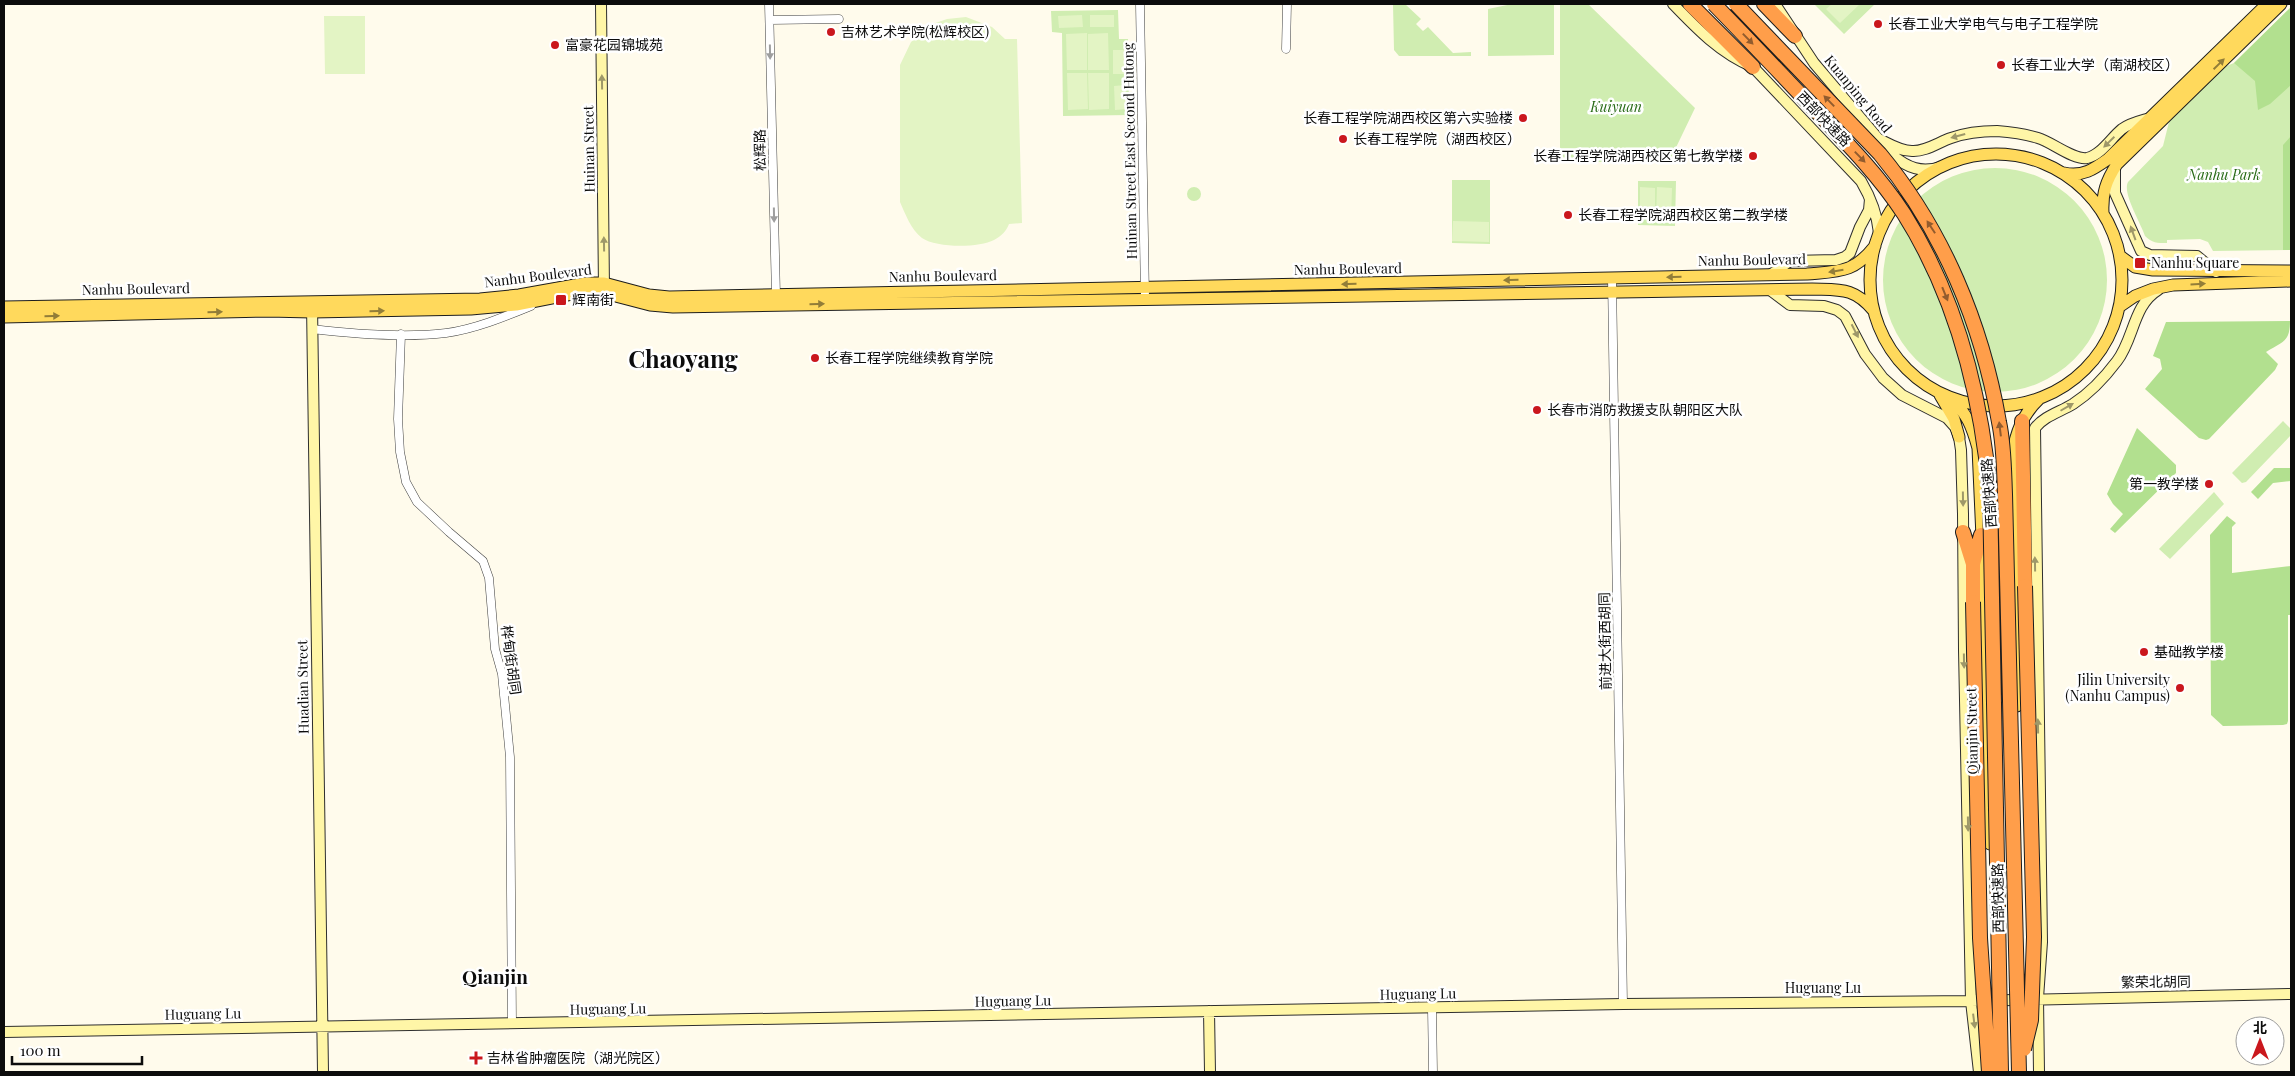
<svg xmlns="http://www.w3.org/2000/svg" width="2295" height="1076" font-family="'Playfair Display','Noto Sans SC',serif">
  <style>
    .green { fill: #d0edb1 }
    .forest { fill: #b2e08f }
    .pitch { fill: #e3f4c4 }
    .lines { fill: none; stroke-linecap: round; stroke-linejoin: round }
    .street-casing { stroke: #3f3f3f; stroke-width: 9 }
    .secondary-casing { stroke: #2e2e2e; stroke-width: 12 }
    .primary-casing { stroke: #1d1d1d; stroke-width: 13 }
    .highway-casing { stroke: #1d1d1d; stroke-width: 16 }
    .street { stroke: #fff; stroke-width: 8 }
    .secondary { stroke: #fff6a7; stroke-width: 10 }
    .primary { stroke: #ffd95c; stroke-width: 11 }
    .highway { stroke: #ff9e4a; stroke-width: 14 }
    .highway-bridge-casing { stroke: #1d1d1d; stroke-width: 16; stroke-linecap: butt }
    .highway-bridge { stroke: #ff9e4a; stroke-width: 14 }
    .oneway { fill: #925c2e }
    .oneway2 { fill: #9e9e9e }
    .oneway3 { fill: #927d38 }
    .oneway4 { fill: #9e9869 }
    .poi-dot { fill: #ca171d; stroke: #fff; stroke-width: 2 }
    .labels { text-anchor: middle; stroke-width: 5; stroke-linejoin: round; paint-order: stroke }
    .poi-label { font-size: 14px; fill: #0c0c0c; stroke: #fff; text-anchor: start }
    .street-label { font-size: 14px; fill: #0c0c0c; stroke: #fff }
    .park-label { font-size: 14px; font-style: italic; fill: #276a16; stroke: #fff }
    .district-label { font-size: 19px; font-weight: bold; fill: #0c0c0c; stroke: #fff }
    .town-label { font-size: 24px; font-weight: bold; fill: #0c0c0c; stroke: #fff }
  </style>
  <rect width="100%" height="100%" fill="#fffbec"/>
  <path class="green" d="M1393,4H1405L1421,19L1416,24L1423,31L1428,27L1453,53L1471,52V56H1399L1394,50Z
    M1512,4H1554V55L1488,56V9Z
    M1560,4H1588L1695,108L1669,162H1560Z
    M1814,4H1875L1844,34Z
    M2291,7V250L2213,251L2208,242L2200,239L2167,240V243C2157,243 2152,243 2145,236C2141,223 2122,193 2128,182L2163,146L2169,122L2224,67L2234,63Z
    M1118,10L1119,39H1128L1129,115L1063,116L1062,33L1052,32L1051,11Z
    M1883 280a112 112 0 1 1 224 0a112 112 0 1 1-224 0Z
    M1452,180H1490V244L1452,243Z
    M1638,181H1676L1675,226L1638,225Z
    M1187 194a7 7 0 1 1 14 0a7 7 0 1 1-14 0Z
    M2283,421L2291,429V435L2246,482L2242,483L2232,473Z
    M2214,492L2224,504L2170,559L2159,549Z"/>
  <path class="forest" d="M2291,7V85L2270,104L2258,110L2255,81L2234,63Z
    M2291,136V250H2283V145Z
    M2290,321C2290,343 2282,342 2266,352L2278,364L2275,370L2209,439L2206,440L2199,438L2145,389L2162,369L2160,359L2153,356L2166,322Z
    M2137,428L2176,465V473L2115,533L2110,529L2123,514L2113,504L2107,494Z
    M2274,468H2291V481L2273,483L2258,499L2251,492Z
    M2227,516L2236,523L2232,527V573L2291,566V615H2288V721L2287,724L2283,725L2223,726L2211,715L2210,535Z"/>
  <path class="pitch" d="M1832,4H1860L1840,23L1826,9Z
    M1082,15L1083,27L1059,28L1058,16Z
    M1090,15H1114V27H1090Z
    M324,16H365V74H325Z
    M966,17L992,27L1005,39H1017L1022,223L1009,224C1006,232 1001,236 994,240C979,248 936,248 922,238C911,230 905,213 900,202V65L911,42L930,25L947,19Z
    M1087,33V70H1067L1066,34Z
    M1108,33L1109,70H1088V34Z
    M1113,50H1125L1126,74H1113Z
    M1067,73H1087L1088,109L1068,110Z
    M1088,73H1109V109L1089,110Z
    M1126,85L1127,109L1115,110L1114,86Z
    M1640,187L1655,188V219H1640Z
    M1657,187L1672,188L1671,219H1656Z
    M1453,221L1489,222V242L1452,241Z"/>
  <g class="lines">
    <defs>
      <path id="street" d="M769,4L776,296
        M1140,4L1145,298
        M770,20L839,19
        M1286,49L1287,4
        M1612,278L1623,1004
        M312,329C354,334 404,338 446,333C475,329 504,317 531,306
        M401,334L398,419L400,452L406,482L417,502L449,532L483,561L489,578L495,649L502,674L510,757L512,1024
        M1432,1008L1433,1072"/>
      <path id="secondary" d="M601,4L604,289
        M1673,4C1697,29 1720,53 1753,67L1861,181C1871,198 1877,213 1879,233
        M1775,4L1814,63L1892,155C1908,168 1921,173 1941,167
        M1877,138C1888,143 1899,151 1912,151C1925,152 1939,142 1951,138C1965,133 1982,131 1997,131C2010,132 2025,134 2038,138C2052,142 2073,160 2087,158C2101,155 2111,138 2122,129C2130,123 2140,121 2150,118
        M2115,169V193L2141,251L2150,255L2197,256L2216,272
        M1770,275L1790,261L1836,260L1845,257L1850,253L1860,227L1869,210L1870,199
        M1770,290L1790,305L1824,306L1837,310L1845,316L1865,354L1883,378L1902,395L1947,418L1955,427L1959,437L1961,450L1963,514L1964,650L1971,1001L1979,1072
        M312,305L323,1072
        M1209,1011L1210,1072
        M4,1032L1623,1004L1971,1001L2291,994
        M2039,1072L2038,998L2042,942L2035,428C2044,416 2060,412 2073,404C2090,393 2105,377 2117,361C2134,339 2133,305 2158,290"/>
      <path id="primary" d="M1870 280a126 126 0 1 1 252 0a126 126 0 1 1-252 0Z
        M2064,173C2083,177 2094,169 2108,159L2267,4
        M2103,213C2102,193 2106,181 2117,164L2281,4
        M2120,256L2135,267L2153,270L2291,271
        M4,307L480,299L519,295L586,283H604L649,295L669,297L1807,274C1840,271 1854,273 1875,246
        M2119,307L2135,296L2153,289L2173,285L2291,281
        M4,317L268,311L312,312L471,309L516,305L582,292L604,293L650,305L673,307L1812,289C1840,290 1854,287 1874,311
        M1940,395L1954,419L1959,437
        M1951,398C1967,414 1972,426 1978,448L1985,604L1990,844
        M2017,706L2012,455C2016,433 2022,415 2039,399"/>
      <path id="highway" d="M1690,4L1753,67
        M1764,4L1795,36
        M2022,421L2025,586
        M1963,532L1973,564V602
        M1973,564L1981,535"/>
    </defs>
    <use href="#street" class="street-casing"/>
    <use href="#secondary" class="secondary-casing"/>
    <use href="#primary" class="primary-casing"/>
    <use href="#highway" class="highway-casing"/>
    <use href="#street" class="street"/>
    <use href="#secondary" class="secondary"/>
    <use href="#primary" class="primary"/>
    <use href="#highway" class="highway"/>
    <defs>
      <path id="highway-bridge" d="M1714,4C1749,40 1784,77 1818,113C1849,145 1880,177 1904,214C1957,298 1981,394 1990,493L2001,1072
        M1736,4L1880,154C1943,230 1982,324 1999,422C2004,445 2004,470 2005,494L2019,1072
        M1973,602L1980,938L1989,1072
        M2024,1049L2031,1020L2034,937L2025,586"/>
    </defs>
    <use href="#highway-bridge" class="highway-bridge-casing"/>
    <use href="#highway-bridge" class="highway-bridge"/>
  </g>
  <defs><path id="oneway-solid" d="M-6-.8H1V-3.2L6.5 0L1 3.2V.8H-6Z" transform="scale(1.25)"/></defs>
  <g class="oneway">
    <use href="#oneway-solid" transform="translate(1748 39) rotate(46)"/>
    <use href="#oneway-solid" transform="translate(1829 101) rotate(-134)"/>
    <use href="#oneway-solid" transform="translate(1860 157) rotate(46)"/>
    <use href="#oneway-solid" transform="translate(1931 227) rotate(-123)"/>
    <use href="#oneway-solid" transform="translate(1945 294) rotate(68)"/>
    <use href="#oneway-solid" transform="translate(2000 429) rotate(-97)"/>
  </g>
  <g class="oneway2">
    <use href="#oneway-solid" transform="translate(770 52) rotate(89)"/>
    <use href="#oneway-solid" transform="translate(774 215) rotate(89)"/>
  </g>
  <g class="oneway3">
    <use href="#oneway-solid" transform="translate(2219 64) rotate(-44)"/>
    <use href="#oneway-solid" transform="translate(1836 271) rotate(171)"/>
    <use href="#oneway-solid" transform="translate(1674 277) rotate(179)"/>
    <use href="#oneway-solid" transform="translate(1511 280) rotate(179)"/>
    <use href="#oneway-solid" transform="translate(1349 284) rotate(179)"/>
    <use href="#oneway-solid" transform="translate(2198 284) rotate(-3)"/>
    <use href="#oneway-solid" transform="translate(817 304) rotate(-1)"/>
    <use href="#oneway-solid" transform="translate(377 311) rotate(-1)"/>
    <use href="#oneway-solid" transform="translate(215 312) rotate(-2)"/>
    <use href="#oneway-solid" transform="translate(52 316) rotate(-1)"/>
  </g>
  <g class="oneway4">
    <use href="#oneway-solid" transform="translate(602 82) rotate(-91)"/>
    <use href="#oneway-solid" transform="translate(1958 136) rotate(165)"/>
    <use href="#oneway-solid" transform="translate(2109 142) rotate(136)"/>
    <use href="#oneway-solid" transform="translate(2133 233) rotate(-110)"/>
    <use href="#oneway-solid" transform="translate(604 244) rotate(-91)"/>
    <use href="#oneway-solid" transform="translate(1855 331) rotate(63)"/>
    <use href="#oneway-solid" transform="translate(2067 407) rotate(-30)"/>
    <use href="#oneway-solid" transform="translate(1963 499) rotate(89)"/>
    <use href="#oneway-solid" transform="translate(2035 564) rotate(-91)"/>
    <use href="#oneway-solid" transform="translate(1964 661) rotate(89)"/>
    <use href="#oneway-solid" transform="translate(2038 726) rotate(-91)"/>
    <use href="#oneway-solid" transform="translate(1968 824) rotate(89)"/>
    <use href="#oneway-solid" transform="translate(1974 1021) rotate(83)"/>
  </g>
  <g class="poi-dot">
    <circle cx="1878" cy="24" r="5"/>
    <circle cx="831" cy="32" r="5"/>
    <circle cx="555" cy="45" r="5"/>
    <circle cx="2001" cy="65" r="5"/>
    <circle cx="1523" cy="118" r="5"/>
    <circle cx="1343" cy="139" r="5"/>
    <circle cx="1753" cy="156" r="5"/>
    <circle cx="1568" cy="215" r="5"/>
    <rect x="2134" y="257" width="12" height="12" rx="2.5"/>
    <rect x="555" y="294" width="12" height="12" rx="2.5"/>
    <circle cx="815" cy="358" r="5"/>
    <circle cx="1537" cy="410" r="5"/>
    <circle cx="2209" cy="484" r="5"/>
    <circle cx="2144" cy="652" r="5"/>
    <circle cx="2180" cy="688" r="5"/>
    <path d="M473.5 1050.5h5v5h5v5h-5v5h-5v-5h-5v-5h5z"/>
  </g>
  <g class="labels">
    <g class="poi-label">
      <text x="1888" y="29">长春工业大学电气与电子工程学院</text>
      <text x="841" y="37">吉林艺术学院(松辉校区)</text>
      <text x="565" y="50">富豪花园锦城苑</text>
      <text x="2011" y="70">长春工业大学（南湖校区）</text>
      <text x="1513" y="123" text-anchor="end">长春工程学院湖西校区第六实验楼</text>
      <text x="1353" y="144">长春工程学院（湖西校区）</text>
      <text x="1743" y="161" text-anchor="end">长春工程学院湖西校区第七教学楼</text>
      <text x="1578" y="220">长春工程学院湖西校区第二教学楼</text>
      <text x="2151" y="268">Nanhu Square</text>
      <text x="572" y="305">辉南街</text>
      <text x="825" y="363">长春工程学院继续教育学院</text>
      <text x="1547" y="415">长春市消防救援支队朝阳区大队</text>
      <text x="2199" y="489" text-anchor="end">第一教学楼</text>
      <text x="2154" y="657">基础教学楼</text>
      <text x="2170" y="685" text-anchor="end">Jilin University<tspan x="2170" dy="16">(Nanhu Campus)</tspan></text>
      <text x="487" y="1063">吉林省肿瘤医院（湖光院区）</text>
    </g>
    <g class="street-label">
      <text transform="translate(1858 94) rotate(50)" y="5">Kuanping Road</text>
      <text transform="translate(1824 119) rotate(46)" y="5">西部快速路</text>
      <text transform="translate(589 149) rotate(-91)" y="5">Huinan Street</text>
      <text transform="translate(760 150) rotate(-91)" y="5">松辉路</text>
      <text transform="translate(1130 151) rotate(-91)" y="5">Huinan Street East Second Hutong</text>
      <text transform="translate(1752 260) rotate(-1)" y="5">Nanhu Boulevard</text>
      <text transform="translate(1348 269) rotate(-1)" y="5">Nanhu Boulevard</text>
      <text transform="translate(538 276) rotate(-7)" y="5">Nanhu Boulevard</text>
      <text transform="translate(943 276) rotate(-1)" y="5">Nanhu Boulevard</text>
      <text transform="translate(136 289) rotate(-1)" y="5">Nanhu Boulevard</text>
      <text transform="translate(1989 493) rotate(-94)" y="5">西部快速路</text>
      <text transform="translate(1605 641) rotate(-91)" y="5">前进大街西胡同</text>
      <text transform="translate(511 660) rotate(82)" y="5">桦甸街胡同</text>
      <text transform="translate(303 687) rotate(-91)" y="5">Huadian Street</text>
      <text transform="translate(1972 731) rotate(-91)" y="5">Qianjin Street</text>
      <text transform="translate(1998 898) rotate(-91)" y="5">西部快速路</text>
      <text transform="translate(2156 982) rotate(-1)" y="5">繁荣北胡同</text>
      <text x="1823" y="993">Huguang Lu</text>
      <text transform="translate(1418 994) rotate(-1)" y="5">Huguang Lu</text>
      <text transform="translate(1013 1001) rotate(-1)" y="5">Huguang Lu</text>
      <text transform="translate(608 1009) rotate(-1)" y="5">Huguang Lu</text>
      <text transform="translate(203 1014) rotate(-1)" y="5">Huguang Lu</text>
    </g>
    <g class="park-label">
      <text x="1616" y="112">Kuiyuan</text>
      <text x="2224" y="180">Nanhu Park</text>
    </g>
    <g class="district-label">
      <text x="495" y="984">Qianjin</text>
    </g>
    <g class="town-label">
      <text x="683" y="368">Chaoyang</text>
    </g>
  </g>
  <rect width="2295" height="1076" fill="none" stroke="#0c0c0c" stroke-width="10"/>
  <g transform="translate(2260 1041)"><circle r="24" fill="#ffffff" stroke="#9e9e9e"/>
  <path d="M0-4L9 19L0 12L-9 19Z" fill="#ca171d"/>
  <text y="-8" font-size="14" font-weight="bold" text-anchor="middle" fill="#0c0c0c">北</text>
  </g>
  <path d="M12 1056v8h130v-8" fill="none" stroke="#0c0c0c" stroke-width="2.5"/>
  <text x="20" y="1056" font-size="15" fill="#0c0c0c" stroke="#ffffff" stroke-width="4" paint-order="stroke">100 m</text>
</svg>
